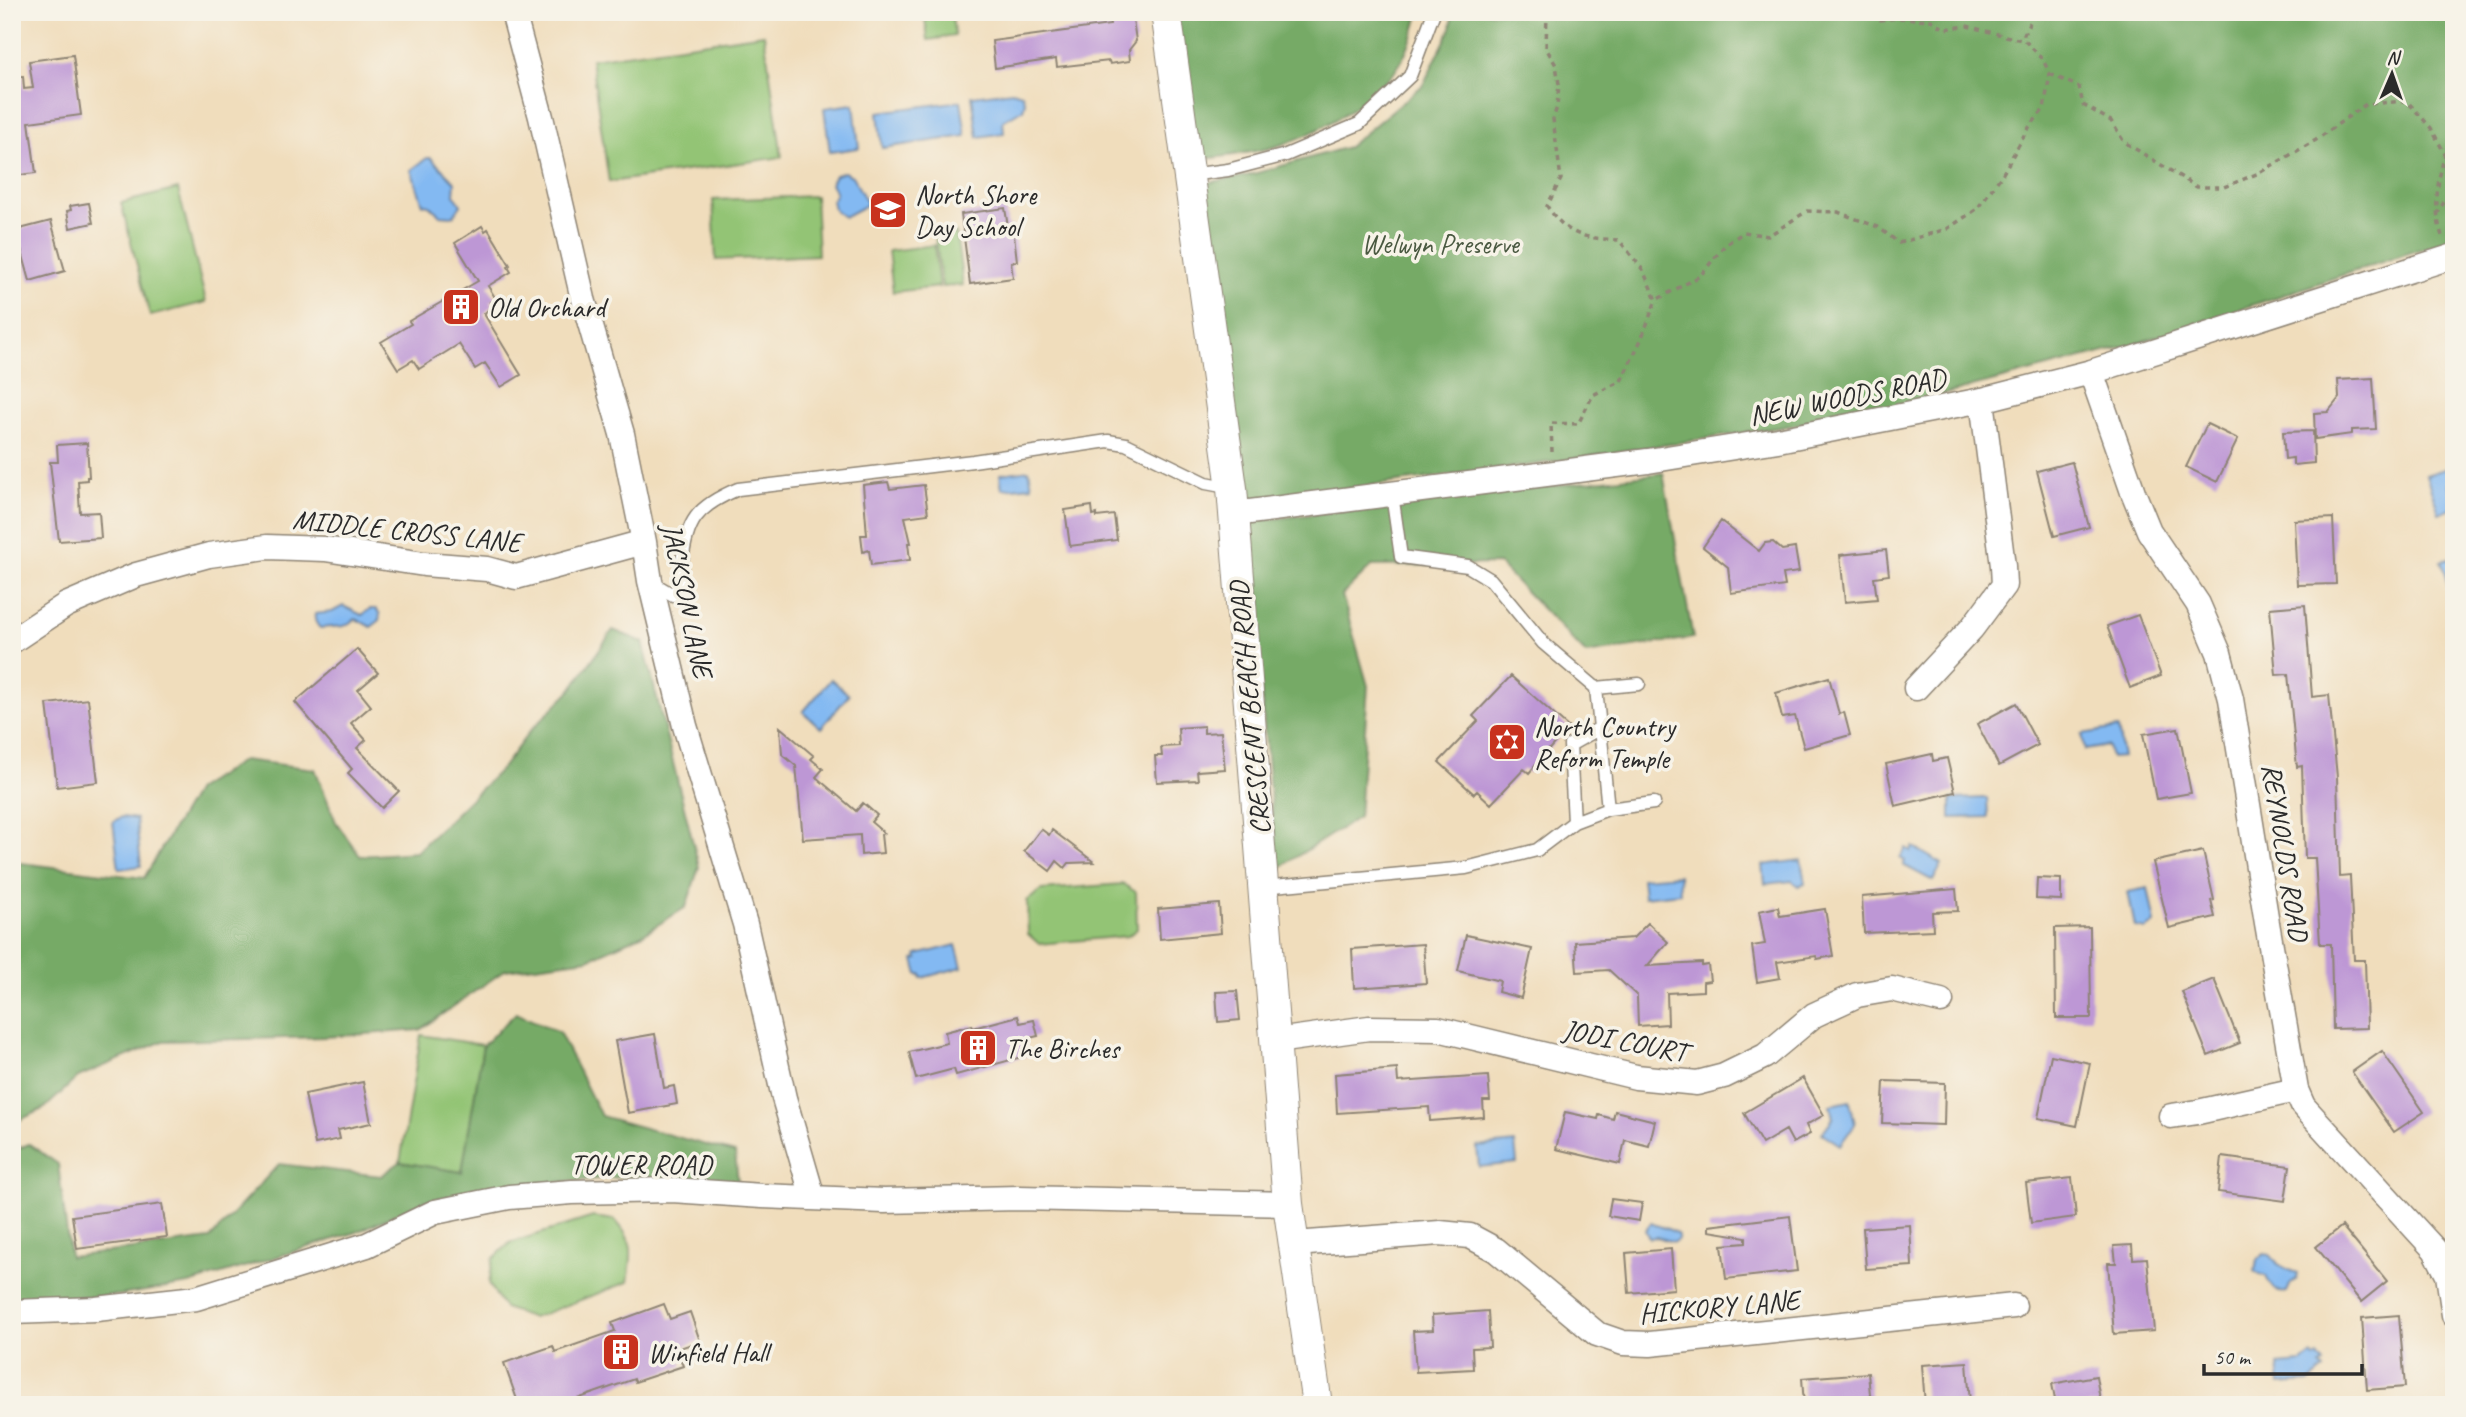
<svg xmlns="http://www.w3.org/2000/svg" width="2466" height="1417" font-family="Caveat,sans-serif">
  <style>
    .green { fill: #93c474; stroke: #5f7850; stroke-width: 2 }
    .forest { fill: #76aa66; stroke: #506a48; stroke-width: 2 }
    .water { fill: #83b9f2; stroke: #57728e; stroke-width: 2 }
    .building { fill: #bd97d5 }
    .lines { fill: none; stroke-linecap: round; stroke-linejoin: round }
    .service-casing { stroke: #8e8474; stroke-width: 15 }
    .minor-casing { stroke: #8e8474; stroke-width: 27 }
    .tertiary-casing { stroke: #8e8474; stroke-width: 32 }
    .path { stroke: #8e8474; stroke-width: 3.5; stroke-dasharray: 5 5; stroke-linecap: butt }
    .service { stroke: #fff; stroke-width: 12 }
    .minor { stroke: #fff; stroke-width: 24 }
    .tertiary { stroke: #fff; stroke-width: 30 }
    .labels { text-anchor: middle; stroke-width: 7; stroke-linejoin: round; paint-order: stroke }
    .poi-label { font-size: 28px; fill: #2b2b2b; stroke: #f7f3e8; text-anchor: start }
    .park-label { font-size: 28px; fill: #4a5941; stroke: #f7f3e8 }
    .street-label { font-size: 28px; fill: #2b2b2b; stroke: #f7f3e8 }
  </style>
  <rect width="100%" height="100%" fill="#f7f3e8"/>
  <filter id="ink" filterUnits="userSpaceOnUse"><feTurbulence type="fractalNoise" baseFrequency=".0143" numOctaves="2"/><feDisplacementMap in="SourceGraphic" scale="14" xChannelSelector="R" yChannelSelector="G"/><feConvolveMatrix kernelMatrix="1 2 1 2 8 2 1 2 1" color-interpolation-filters="sRGB"/></filter>
  <filter id="wash" filterUnits="userSpaceOnUse"><feTurbulence type="fractalNoise" baseFrequency=".00686" numOctaves="4" result="noise"/><feDisplacementMap in="SourceGraphic" scale="28" xChannelSelector="R" yChannelSelector="G"/><feGaussianBlur stdDeviation="1.57" result="paint"/><feColorMatrix in="noise" values="0 0 0 0 0 0 0 0 0 0 0 0 0 0 0 0 0 1.4 0 .05"/><feComposite in="paint" operator="in"/></filter>
  <g filter="url(#wash)">
    <rect width="100%" height="100%" fill="#f0ddbc"/>
    <path class="green" d="M924,12H951L955,36L928,40Z
      M764,34L782,157L609,182L591,59Z
      M178,189L206,302L150,316L121,203Z
      M815,196L818,255L716,260L713,200Z
      M956,233L963,285L942,287L935,236Z
      M934,245L939,287L893,292L888,251Z
      M1123,884L1136,892L1137,929L1128,936L1039,944L1028,934L1027,901L1041,890Z
      M421,1035L483,1045L462,1172L400,1162Z
      M593,1217L615,1220C636,1243 632,1253 628,1282L533,1318L504,1308L489,1284L493,1259L510,1243Z"/>
    <path class="forest" d="M1174,12H1419C1417,27 1404,60 1395,71C1367,104 1315,136 1274,147C1248,154 1221,157 1195,160Z
      M1453,12H2454V238L2135,344L1904,405L1783,427L1538,464L1244,502L1198,184L1246,176L1348,147L1423,85L1451,28Z
      M1663,473L1693,638L1586,654L1499,564L1372,566L1342,595L1368,686L1359,817L1277,869L1246,522Z
      M613,630L643,642L699,867L686,907L643,934L588,959L505,970L420,1030L325,1037L163,1041L78,1077L45,1108L12,1124V862L144,878L196,790L243,760L315,769L336,822L360,856L416,852L503,767L530,731L570,691Z
      M516,1013L559,1032L601,1116L735,1153L738,1182L622,1177L498,1187L424,1201L357,1232L189,1284L121,1295L12,1302V1151L29,1144L58,1164L70,1257L210,1239L279,1164L381,1176L400,1162L462,1172L483,1045Z"/>
    <path class="water" d="M1012,91L1022,94L1025,102L1023,109L1003,121L1004,133L978,137L972,96Z
      M961,101L966,136L882,148L878,112Z
      M854,104L859,148L830,152L824,108Z
      M427,158H431L455,182L454,194L461,205L453,216L440,215L429,205L423,204L411,170Z
      M844,172L852,176L868,204L844,217L834,210L832,201L836,193L831,183L835,175Z
      M2454,466V482L2449,484L2454,497V508L2439,513L2426,475Z
      M1029,470L1032,486L1002,489L1000,474Z
      M2454,558V599H2452L2441,561Z
      M343,606L362,615L370,609H376L380,614L379,621L371,627L356,619L344,626L320,628C316,624 314,619 315,614L332,612Z
      M831,679L849,695L821,728L803,712Z
      M2118,728L2123,757L2111,758L2108,746L2085,750L2082,734Z
      M1987,798L1988,817L1951,818V799Z
      M122,817L136,819L141,866L119,869L113,821Z
      M1913,847L1942,864L1933,881L1903,865L1905,861L1900,858L1906,848L1911,851Z
      M1801,860L1805,883L1798,886L1792,881L1765,884L1763,865Z
      M1679,875L1680,893L1644,897L1642,878Z
      M2148,888L2155,923L2146,929L2135,927L2128,892Z
      M956,945L962,967L922,978L921,974L918,975L914,960L918,959L917,955Z
      M1850,1101L1855,1124L1840,1145L1822,1133L1833,1118L1830,1105Z
      M1515,1143L1517,1163L1479,1167L1477,1147Z
      M1651,1223C1661,1228 1670,1227 1678,1235V1239L1674,1242L1657,1237L1649,1238L1645,1230Z
      M2264,1254L2270,1255C2275,1265 2288,1270 2298,1273L2297,1279L2291,1283L2287,1292C2275,1295 2270,1285 2266,1276L2260,1275L2255,1271L2257,1259Z
      M2312,1355L2315,1358L2318,1356L2324,1364L2321,1366L2324,1370L2309,1382L2280,1384L2278,1365L2302,1363Z"/>
    <g id="blocks">
      <path class="building" d="M1109,12H1132L1136,41L1129,50L1130,61L1110,64L1109,61L1057,67L1056,59L995,68L992,41L1110,25Z
        M73,55L81,115L29,122L36,173L12,176V77L23,76L24,89L33,88L29,61Z
        M89,203L93,223L70,228L67,211L71,210L70,206Z
        M1005,208L1008,227L1013,226L1017,261L1011,262L1013,278L970,284L961,214Z
        M51,221L65,271L30,281L16,230Z
        M482,226L485,231L488,229L510,265L508,267L511,272L488,286L496,299L490,302L492,306L484,314L521,375L501,387L485,363L475,369L459,344L419,369L413,360L398,369L381,342L411,324L409,321L478,281L455,243Z
        M2373,378L2376,429L2352,430V434L2315,439L2314,413L2328,412L2339,398L2338,380Z
        M2207,424L2238,439L2217,482L2186,467Z
        M2313,431L2314,463L2293,465V458L2285,459L2283,432Z
        M87,443L89,477H87V480L78,481L80,513L99,512L101,538L59,541L50,462H58L57,445Z
        M2072,462L2089,527L2054,536L2037,471Z
        M888,482L890,489L924,485L928,514L905,517L911,543H908L910,560L871,565L869,550L863,552L861,535H867L863,485Z
        M1092,506L1093,515L1097,514V517L1114,515L1117,540L1070,546L1065,510Z
        M2333,518L2336,584L2297,585L2294,520Z
        M1721,521L1759,551L1765,543L1773,542L1782,550L1795,548L1799,572L1783,574L1785,586L1731,593L1728,567L1703,547Z
        M1886,550L1889,575L1874,577L1877,599L1845,602L1840,555Z
        M2305,605L2312,697L2329,695L2337,777L2340,877L2350,876L2354,960H2365L2367,1028L2333,1029L2331,944H2320L2315,858H2305L2302,766L2297,767L2288,674L2276,675L2270,608Z
        M2138,615L2161,676L2130,688L2107,626Z
        M357,649L378,673L358,690L371,706L351,723L366,740L357,748L399,791L382,808L348,773L352,769L295,702Z
        M1511,676L1568,727L1529,773L1524,769L1491,804L1477,791L1474,794L1439,762L1478,721L1473,716Z
        M1829,677L1839,714L1844,712L1850,735L1804,748L1795,716L1782,718L1776,693Z
        M88,699L98,782L57,787L47,704Z
        M2016,703L2038,745L1999,766L1977,724Z
        M1204,726V733L1221,732L1225,769L1197,771L1198,780L1157,782L1155,756H1162L1161,747L1179,746L1178,728Z
        M780,727L814,756L811,759L823,769L816,777L856,811L863,803L877,815L871,822L884,833L881,834L883,853L861,855L860,835L803,839L796,766L782,754Z
        M2178,728L2191,793L2156,799L2143,734Z
        M1932,754L1933,761L1947,758L1955,792L1895,806L1886,764Z
        M1041,829L1049,835L1052,830L1094,862L1069,863L1065,868L1057,861L1050,871L1024,851Z
        M2203,851L2214,900L2211,901L2215,917L2169,928L2153,862Z
        M2037,878L2061,879V900L2036,899Z
        M1956,889L1958,911L1932,912L1933,930L1864,933L1862,897Z
        M1219,904L1221,933L1160,939L1158,909Z
        M1778,907L1780,916L1825,909L1833,956L1817,959L1816,956L1777,962L1780,978L1757,982L1752,946L1765,944L1759,911Z
        M1648,923L1668,942L1647,966L1702,963V966L1708,965L1710,981L1703,982V991L1667,993L1668,1024L1638,1026L1637,996L1609,970L1577,972L1575,942L1633,938Z
        M2090,927L2091,1018H2056L2055,928Z
        M1466,935L1532,949L1521,998L1498,992L1500,981L1458,971Z
        M1423,944L1426,983L1354,988L1352,949Z
        M2214,979L2240,1043L2208,1056L2182,992Z
        M1237,991L1240,1020L1218,1022L1216,992Z
        M1018,1016L1020,1023L1034,1020L1038,1036L1025,1039L1029,1055L956,1075L954,1069L916,1079L909,1052L947,1043L945,1032L972,1025L973,1028Z
        M655,1034L664,1088L674,1086L677,1104L628,1113L615,1041Z
        M2382,1051L2424,1112L2394,1132L2352,1072Z
        M2051,1055L2090,1063L2077,1126L2038,1118Z
        M1397,1069L1398,1082L1488,1076L1490,1101H1483L1484,1117L1430,1121L1429,1107L1337,1113L1335,1074Z
        M1803,1078L1824,1115L1806,1125L1810,1134L1793,1143L1786,1130L1762,1144L1744,1113Z
        M1884,1081L1945,1083L1944,1125L1882,1123Z
        M363,1082L371,1123L338,1130L340,1139L315,1144L305,1094Z
        M1615,1111L1655,1121L1649,1146L1625,1140L1620,1164L1556,1149L1565,1112L1598,1119L1599,1115L1613,1119Z
        M2222,1157L2290,1166L2285,1201L2218,1192Z
        M2072,1178L2076,1217L2031,1223L2026,1183Z
        M1611,1199L1642,1203L1639,1221L1608,1216Z
        M162,1204L167,1237L77,1249L72,1216Z
        M1790,1216L1797,1271L1726,1279L1722,1245L1746,1243V1237L1709,1231V1226Z
        M1910,1225L1912,1266L1866,1269L1863,1228Z
        M2342,1226L2387,1281L2361,1302L2316,1247Z
        M2132,1245L2133,1259L2147,1258L2154,1331L2114,1334L2108,1263H2116L2114,1246Z
        M1671,1249L1674,1289L1629,1293L1626,1253Z
        M664,1304L670,1319L690,1312L700,1341L677,1349L683,1366L635,1382L634,1379L571,1401L573,1405H519L504,1363L553,1346L555,1352L615,1331L612,1323Z
        M1488,1311L1490,1347L1472,1348L1473,1369L1416,1372L1413,1331L1433,1330L1432,1315Z
        M2399,1315L2405,1387L2367,1390L2362,1318Z
        M1967,1362L1970,1403L1925,1405L1922,1365Z
        M1868,1373L1871,1405H1804L1802,1378Z
        M2096,1376L2101,1405H2056L2052,1384Z"/>
    </g>
  </g>
  <g filter="url(#ink)">
    <use href="#blocks" fill-opacity="0" stroke="#8e8474" stroke-width="2"/>
    <g class="lines">
      <defs>
        <path id="service" d="M1189,175L1228,170L1286,155L1359,124L1410,76L1434,12
          M651,582L673,595C681,585 681,577 682,564C686,521 697,506 738,489L973,461L1108,441L1126,444L1206,483L1232,488
          M1596,688L1639,684
          M1608,809L1654,803
          M1574,822L1570,745L1600,728
          M1263,887L1466,868L1537,850L1574,822L1608,809L1596,688L1543,643L1491,580L1468,566L1401,557L1392,494"/>
        <path id="minor" d="M513,12L541,117L583,299L622,434L644,542L650,581L685,726L745,924L784,1098L813,1198
          M2091,372L2133,492L2149,531L2198,604L2219,653L2231,699L2267,923L2296,1090L2303,1106L2435,1250L2448,1275L2454,1315
          M1234,514L1648,461L1778,440L1982,400L2091,372L2454,256
          M12,641L66,605L136,575L209,555L267,547L325,549L424,564L487,569L516,577L644,542
          M1916,688L1972,628L2004,585L2003,566L1982,400
          M1276,1041L1369,1028L1438,1029L1636,1077L1697,1083L1724,1076L1765,1056L1814,1015L1857,995L1892,989L1941,1001
          M2171,1116L2198,1112L2296,1090
          M1295,1244L1440,1233L1470,1236L1496,1250L1597,1334L1623,1343L1650,1344L2014,1306
          M12,1312L96,1309L196,1298L367,1245L435,1212L509,1197L572,1192L672,1190L762,1196L884,1201L1019,1198L1288,1204"/>
        <path id="tertiary" d="M1166,12L1232,488L1288,1204L1317,1405"/>
      </defs>
      <use href="#service" class="service-casing"/>
      <use href="#minor" class="minor-casing"/>
      <use href="#tertiary" class="tertiary-casing"/>
      <path class="path" d="M1547,12L1546,48L1556,65L1559,84L1557,107L1553,119L1561,179L1547,206C1568,237 1584,238 1619,240L1643,270L1656,300L1700,276L1725,245L1744,232L1768,236L1807,211L1838,212L1878,227L1899,243L1947,229L1977,209L2002,175L2027,130L2044,109L2050,74L2042,58L2025,41L2024,34L2035,12
        M1841,12L1871,15L1879,20L1901,18L1931,20L1945,29L1967,26L2025,41
        M2050,74L2079,87L2083,105L2111,121L2124,142L2197,187H2224L2259,173L2316,140L2366,104L2407,101L2431,128L2445,154C2437,183 2433,207 2442,236
        M2437,215L2454,183
        M1552,452L1551,423L1578,424L1593,395L1621,381L1641,340L1656,300"/>
      <use href="#service" class="service"/>
      <use href="#minor" class="minor"/>
      <use href="#tertiary" class="tertiary"/>
    </g>
  </g>
  <defs>
    <symbol id="school-square" viewBox="-11 -11 22 22"><rect x="-9" y="-9" width="18" height="18" rx="4" fill="#c8321e" stroke="#f7f3e8"/><path d="M0-5L7-2L0 1L-7-2ZM-4 1L0 2.5L4 1V4Q0 6-4 4Z" fill="#fff"/></symbol>
    <symbol id="building-square" viewBox="-11 -11 22 22"><rect x="-9" y="-9" width="18" height="18" rx="4" fill="#c8321e" stroke="#f7f3e8"/><path d="M-4-6H4V6H1V3H-1V6H-4ZM-2.5-4.3h1.7v1.8h-1.7ZM.8-4.3h1.7v1.8H.8ZM-2.5-1h1.7V.8h-1.7ZM.8-1h1.7V.8H.8Z" fill="#fff"/></symbol>
    <symbol id="synagogue-square" viewBox="-11 -11 22 22"><rect x="-9" y="-9" width="18" height="18" rx="4" fill="#c8321e" stroke="#f7f3e8"/><path d="M0-6.5L5.6 3.2H-5.6ZM0 6.5L5.6-3.2H-5.6Z" fill="#fff"/></symbol>
  </defs>
  <g fill-rule="evenodd">
    <use href="#school-square" x="866" y="188" width="44" height="44"/>
    <use href="#building-square" x="439" y="285" width="44" height="44"/>
    <use href="#synagogue-square" x="1485" y="720" width="44" height="44"/>
    <use href="#building-square" x="956" y="1026" width="44" height="44"/>
    <use href="#building-square" x="599" y="1330" width="44" height="44"/>
  </g>
  <g class="labels">
    <g class="poi-label">
      <text x="915" y="204">North Shore<tspan x="915" dy="32">Day School</tspan></text>
      <text x="488" y="317">Old Orchard</text>
      <text x="1534" y="736">North Country<tspan x="1534" dy="32">Reform Temple</tspan></text>
      <text x="1005" y="1058">The Birches</text>
      <text x="648" y="1362">Winfield Hall</text>
    </g>
    <g class="park-label">
      <text x="1440" y="253">Welwyn Preserve</text>
    </g>
    <g class="street-label">
      <text transform="translate(1847 396) rotate(-11)" y="10">NEW WOODS ROAD</text>
      <text transform="translate(407 530) rotate(6)" y="10">MIDDLE CROSS LANE</text>
      <text transform="translate(688 600) rotate(78)" y="10">JACKSON LANE</text>
      <text transform="translate(1249 708) rotate(-95)" y="10">CRESCENT BEACH ROAD</text>
      <text transform="translate(2286 852) rotate(81)" y="10">REYNOLDS ROAD</text>
      <text transform="translate(1625 1040) rotate(11)" y="10">JODI COURT</text>
      <text x="641" y="1174">TOWER ROAD</text>
      <text transform="translate(1719 1306) rotate(-5)" y="10">HICKORY LANE</text>
    </g>
  </g>
  <rect width="2466" height="1417" fill="none" stroke="#f7f3e8" stroke-width="42"/>
  <g transform="translate(2392 74) rotate(2)" stroke="#f7f3e8" stroke-width="5" paint-order="stroke">
  <path d="M0-5L12 26L0 18L-12 26Z" fill="#2b2b2b"/>
  <text y="-10" font-size="19" font-weight="bold" text-anchor="middle" fill="#2b2b2b">N</text>
  </g>
  <path d="M2204 1364v10h158v-10" fill="none" stroke="#2b2b2b" stroke-width="3.5"/>
  <text x="2214" y="1364" font-size="21" fill="#2b2b2b" stroke="#f7f3e8" stroke-width="5" paint-order="stroke">50 m</text>
</svg>
